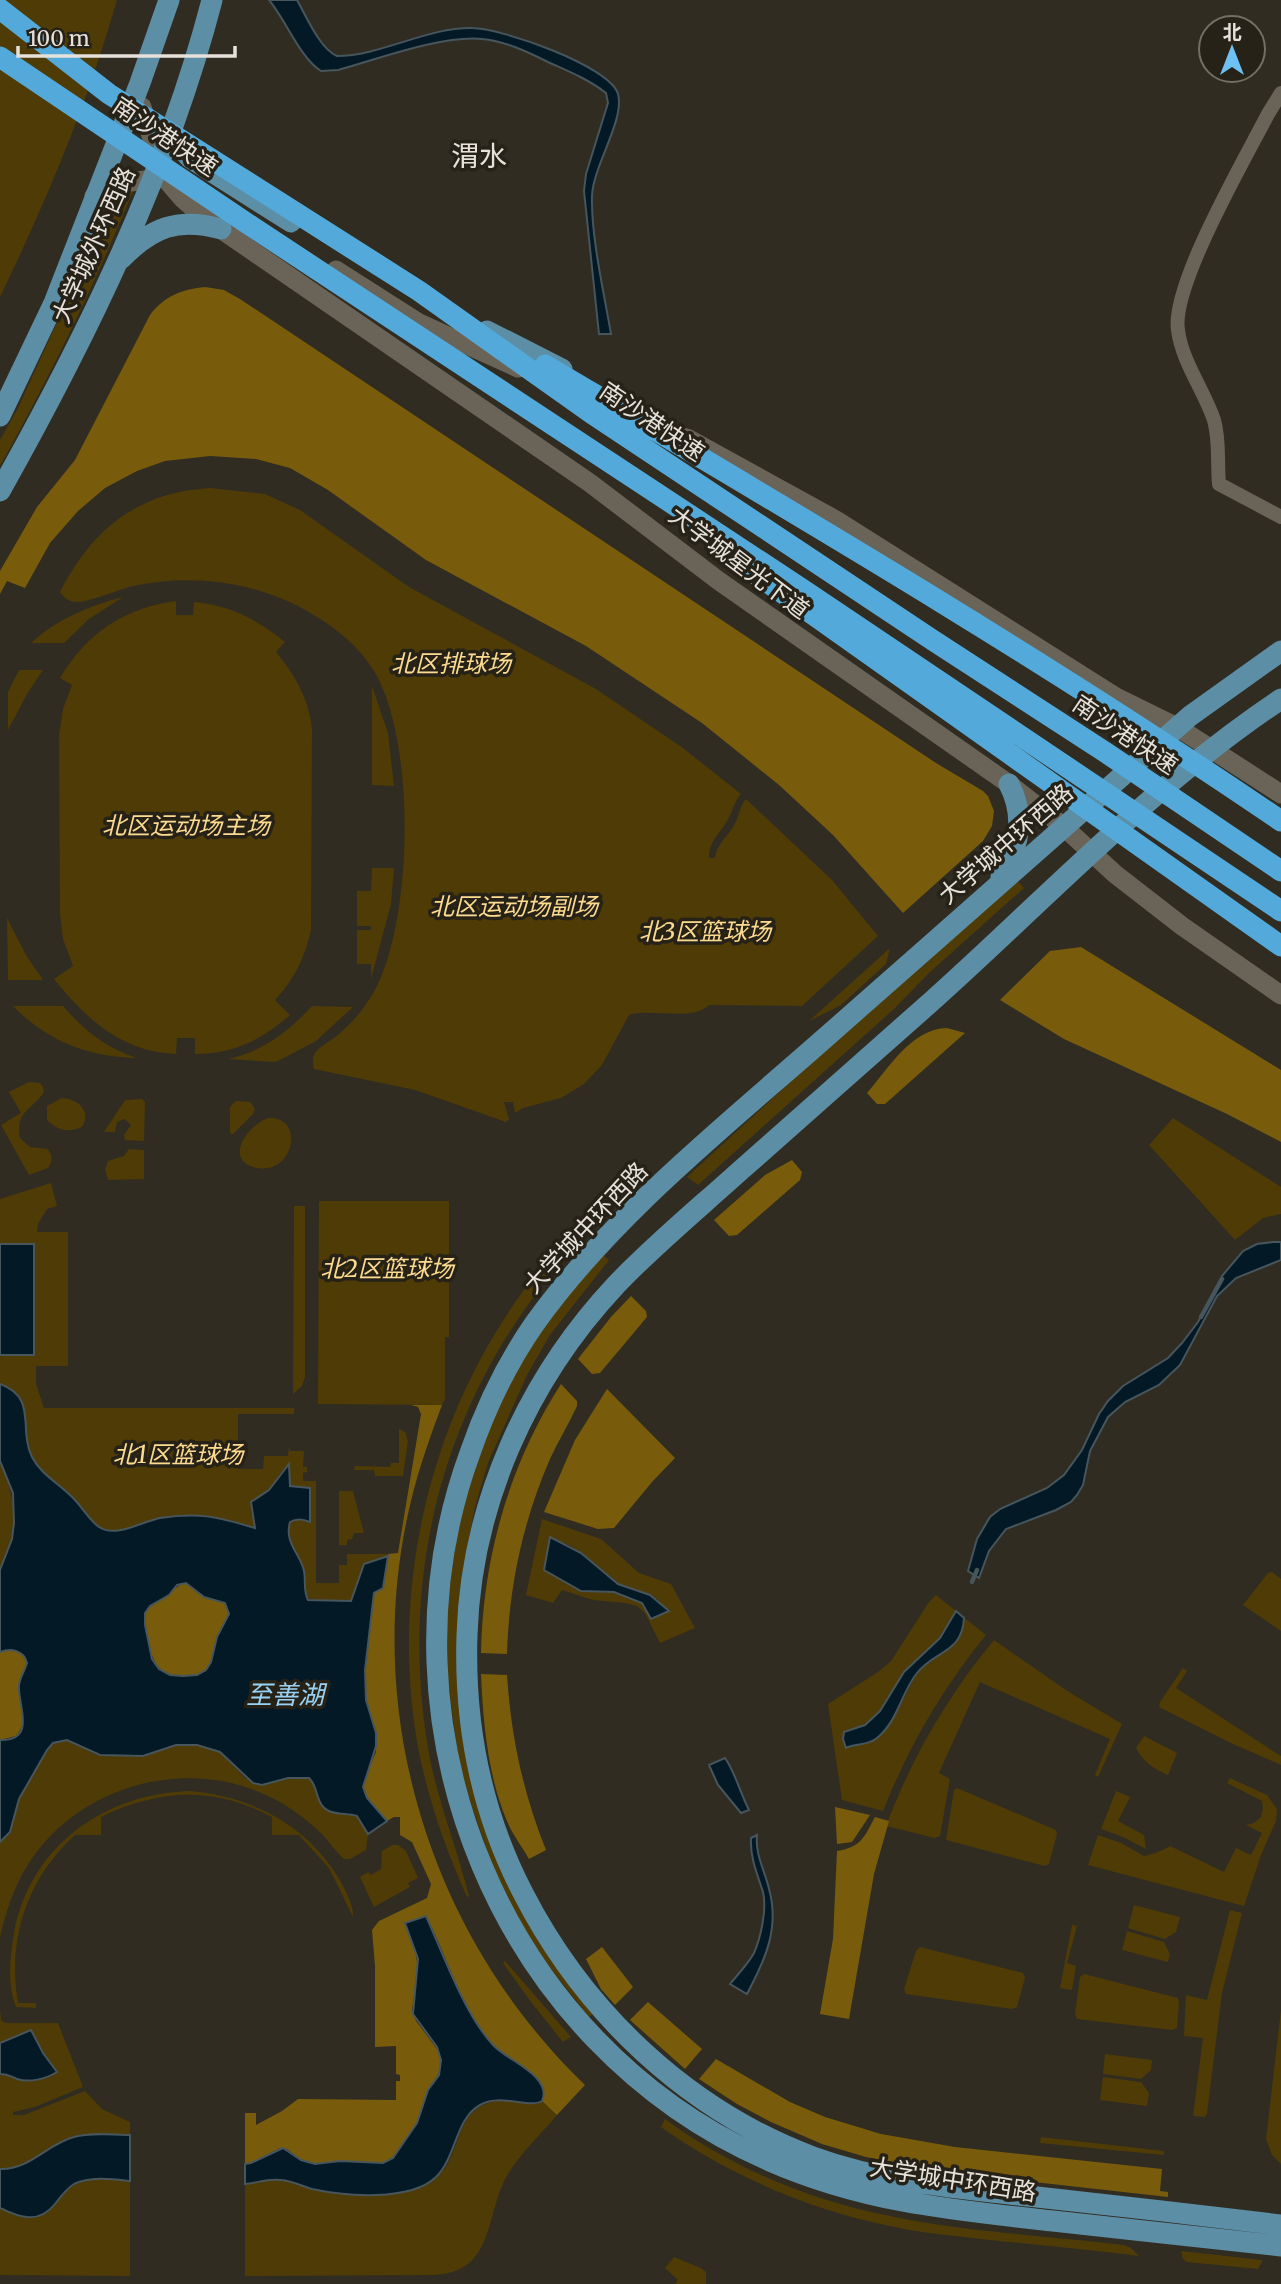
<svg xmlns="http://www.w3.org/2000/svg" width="1281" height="2284" font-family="Merriweather,'Noto Sans SC',serif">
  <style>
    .green { fill: #4e3b06; fill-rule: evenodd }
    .forest { fill: #785c0c }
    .water { fill: #031926; stroke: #47555c; stroke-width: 2; fill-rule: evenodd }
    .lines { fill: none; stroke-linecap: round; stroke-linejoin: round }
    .stream { stroke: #47555c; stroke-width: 4.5 }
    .street { stroke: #696457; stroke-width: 14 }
    .secondary { stroke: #696457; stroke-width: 19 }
    .primary { stroke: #5c8ea6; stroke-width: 21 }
    .highway { stroke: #53aada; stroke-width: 21 }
    .labels { text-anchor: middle; stroke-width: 7; stroke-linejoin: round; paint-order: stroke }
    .street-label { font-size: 24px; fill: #e6e2db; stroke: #272217 }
    .park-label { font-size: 24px; font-style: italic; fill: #fcdb90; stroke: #272217 }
    .water-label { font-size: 26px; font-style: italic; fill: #98d1f3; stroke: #272217 }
    .quarter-label { font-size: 28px; fill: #e6e2db; stroke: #272217 }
  </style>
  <rect width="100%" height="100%" fill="#302c21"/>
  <path class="green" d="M0,0H117C88,102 46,202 0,297Z
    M138,179C98,278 52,373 0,466V440L18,408L64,307L113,187Z
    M210,488L265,494L300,510L409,587L596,689L683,748L741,794C733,803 733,812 727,821C719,835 709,841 709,858H715C717,844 726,838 733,827C739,818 739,807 746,799L832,880L878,936L802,1006L709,1005C692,1022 652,1008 629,1015L602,1065L584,1084L561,1098L523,1108L515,1113L513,1102H504L509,1119L506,1122L415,1090L314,1069C313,1063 312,1058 315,1053C321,1045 333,1040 340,1033C355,1020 367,1005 376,988C413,916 416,741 374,671C356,641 325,620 294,604C246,581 190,575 138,585C121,588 90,602 77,602C69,602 64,598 60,592C92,529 138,492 210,488Z
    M123,597L89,619L64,643H31C57,619 89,606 123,597Z
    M176,601V615H193L194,602C230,605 258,620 285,642L276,652C295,675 309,699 312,729L311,930C305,957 294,980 275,1000L290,1015C262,1040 233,1054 195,1054V1038H177L176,1054C122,1052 86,1019 54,979L73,966L63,939L60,914L59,736L63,709L72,685L60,678C87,633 124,608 176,601Z
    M19,670H43L27,694L8,730V692Z
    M372,686L388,733L394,786L372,785Z
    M372,868H394L391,904L371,979V964H357V930H371V926H357V891H371Z
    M1016,879L1024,888L929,973L894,1009L698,1185L687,1177L810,1064Z
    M7,918L26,955L43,980H8Z
    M890,948L886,964L841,1005L809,1021Z
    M13,1006H63C84,1030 106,1048 137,1058C88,1057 47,1041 13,1006Z
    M312,1006L353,1007L316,1041L280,1060L275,1062L228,1059C262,1052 289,1031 312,1006Z
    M29,1082L40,1083L43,1087L44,1092C33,1110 15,1110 20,1138L30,1147L47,1149C53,1154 53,1162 48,1168L29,1175L1,1125L21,1113L9,1092Z
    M62,1098C78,1099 92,1111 82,1127C69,1133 56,1130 47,1120V1106Z
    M142,1099L145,1102L144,1141L125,1140L124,1135L131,1125L124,1119L117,1122L115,1132H104L125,1100Z
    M236,1101L250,1102L255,1109L253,1114L232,1135L230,1132V1107Z
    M268,1118C305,1115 295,1175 257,1168C223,1161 246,1126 268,1118Z
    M1173,1118L1281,1187V1214L1263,1218L1235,1240L1149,1145Z
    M129,1149L144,1150V1179L108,1180L105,1170L108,1161L124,1156Z
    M51,1183L57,1206L47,1209L38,1224L37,1232H68V1366H36V1384L44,1408H294V1414H238V1469H263L264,1456H288L289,1446L290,1451H304L303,1467H307V1472L303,1473V1481H316V1583H339V1565H347V1554H388V1556L364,1564L352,1601L315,1602L306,1597C305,1588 306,1578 303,1569C298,1552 284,1541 290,1522C297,1518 303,1518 310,1522V1488L290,1486L289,1465L283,1470L269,1490L251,1502V1510L256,1529C219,1517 200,1512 161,1518C142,1522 117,1538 99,1527C89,1521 82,1508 74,1499C60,1484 41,1476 32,1457C18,1429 38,1398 0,1384V1199Z
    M319,1201H449V1337H445V1399L442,1405L318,1404Z
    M294,1206H305V1377L302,1386L293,1394Z
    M570,1236H574L580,1241C452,1378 398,1557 427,1742C435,1795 456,1844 469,1896L467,1897C447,1852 430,1805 420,1757C383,1575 440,1369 570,1236Z
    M603,1255L609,1260L550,1335L527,1375L488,1463L475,1507L462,1577L482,1804L599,2009L589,2017L534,1947L498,1882L460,1771L445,1659L447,1603L460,1515L494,1414L526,1353L566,1296Z
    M399,1429L405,1432L408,1441L403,1476H375L374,1470H354L355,1466L390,1467L391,1463H399Z
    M0,1461C17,1505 20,1525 0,1570Z
    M339,1491H353L364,1533H354L352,1539L347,1540V1545H339Z
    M542,1519L601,1539L639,1573L671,1584L695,1628L660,1643L645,1613L637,1606L626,1603L593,1600L562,1590L553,1603L526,1595ZM550,1537L571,1546L618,1584L641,1591L657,1599L669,1612L643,1604L614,1592L585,1591L544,1570Z
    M1268,1573L1272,1572L1281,1579V1631L1243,1605Z
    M936,1595L986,1635C942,1689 909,1746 883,1811L842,1800L828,1704L878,1672L891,1661L929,1602ZM956,1612L964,1618L950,1648L918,1671L896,1714L878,1737L868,1743L846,1748L844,1732L865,1725L880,1711L904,1672L939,1640Z
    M994,1640L1066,1690L1122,1724L1098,1777L1095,1775L1110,1739L980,1682L939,1773L950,1779L940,1836L935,1838L886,1826C912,1757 947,1697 994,1640Z
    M1183,1668L1187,1671L1176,1688L1281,1756V1765L1233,1744L1159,1707L1160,1702Z
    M1144,1736L1177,1753L1168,1775C1153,1768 1144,1763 1136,1748Z
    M57,1741H71L94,1754L105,1756H143L176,1745H197L220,1752L245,1778L262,1785L288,1778H309L315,1783L319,1800L360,1818L368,1834L366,1850L350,1859H344C336,1852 330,1843 323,1835C306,1819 287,1804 266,1795C183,1757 79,1786 29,1863C14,1886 6,1911 0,1938V1842C13,1831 12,1818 18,1802C24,1787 44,1749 57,1741Z
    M1230,1778L1267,1795L1277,1809L1276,1821L1261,1855L1244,1906L1088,1865L1098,1835L1121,1843L1144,1856C1149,1856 1166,1849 1170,1846L1224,1872L1236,1848L1251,1855L1262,1833L1246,1825L1254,1823L1261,1817L1263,1808L1262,1801L1227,1783Z
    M957,1788L1056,1830L1057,1834L1049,1864L1045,1866L946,1840L954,1790Z
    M189,1791C252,1796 309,1826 341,1882C346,1892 354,1906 353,1917L329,1868L299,1835H272V1817C213,1786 160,1789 101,1817V1835H75C27,1879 7,1939 18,2003H36V2008L16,2007C7,1985 10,1956 14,1933C30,1846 104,1794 189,1791Z
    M1116,1791L1130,1797L1118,1821L1144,1835L1146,1849L1123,1837L1101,1829Z
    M392,1845H398L406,1851L418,1878L408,1883L410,1887L374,1907L360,1877L368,1872L371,1875L381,1869L382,1851Z
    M1134,1905L1180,1917L1176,1932L1165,1939L1128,1928Z
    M1230,1910L1242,1913L1222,1993L1207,2114L1204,2117L1193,2116L1203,2038L1184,2036L1186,1995L1207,2000Z
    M1072,1925L1077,1926L1067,1963L1076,1966L1072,1990L1060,1988Z
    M1127,1931L1164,1942L1170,1954L1168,1962L1122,1950Z
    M920,1947L1023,1973L1025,1978L1017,2007L1012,2009L906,1994L904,1989L916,1951Z
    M505,1961L571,2037L563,2042L531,2002L503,1963Z
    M1084,1974L1178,1998L1179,2003L1177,2028L1172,2030L1077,2019L1075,2014L1080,1977Z
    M0,2009L1,2020L5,2023H58L83,2087L35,2107L13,2112V2115H24L85,2091L102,2109L130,2122V2135C113,2135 91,2132 74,2137C47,2144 30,2170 0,2169V2074C7,2074 10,2076 17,2078C29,2082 46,2080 57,2072L43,2053L31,2030L0,2043Z
    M1281,2010V2164L1272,2155L1266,2139Z
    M1105,2054L1152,2060L1151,2070L1141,2079L1103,2074Z
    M1103,2077L1141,2082L1149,2093L1147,2106L1100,2100Z
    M503,2100L536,2104L542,2101L557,2115C541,2134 521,2153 508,2174C484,2215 496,2272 434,2275L245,2276V2184C257,2183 269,2178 282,2180C293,2181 302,2187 313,2189C347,2196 398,2201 429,2183C467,2162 447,2105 503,2100Z
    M665,2119C730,2167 811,2201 890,2216C967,2232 1046,2236 1124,2245L1131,2248L1139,2256C1090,2250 1040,2245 990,2240C955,2236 919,2233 885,2225C805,2208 727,2174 661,2127Z
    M1041,2137L1164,2151V2155L1040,2143Z
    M100,2179L130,2181V2276L0,2275V2208C15,2216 27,2222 44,2214C63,2193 70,2181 100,2179Z
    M1181,2251L1262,2260V2262L1258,2269L1187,2262L1183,2259Z
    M674,2257L701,2268L706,2272V2284H675L678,2280L665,2268Z"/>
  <path class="forest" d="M205,287L224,290L240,299L936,763L983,791L988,796L994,811L992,826L983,841L903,913L833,835L779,785L702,723L586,646L426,560L328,490L290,468L256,459L210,456L165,461L137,471L105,488L78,511L50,543L25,588L7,581L0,594V571L37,507L75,460L150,315C164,296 183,289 205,287Z
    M1081,947L1281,1070V1142L1227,1114L1064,1039L1000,1000L1050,951Z
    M947,1028L965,1033L885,1104H877L867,1093C889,1068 911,1029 947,1028Z
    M792,1160L802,1172L800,1180L737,1235L729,1236L714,1220L765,1175Z
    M631,1296L646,1311L647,1317L600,1373L592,1374L578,1359L611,1317Z
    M561,1384L577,1401V1406C569,1424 558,1441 550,1459C523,1521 509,1586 507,1654L481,1653C483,1557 509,1465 561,1384Z
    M607,1389L675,1458L652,1482L614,1528L598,1529L544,1512L575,1440Z
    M411,1405H442C430,1437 419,1468 411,1501C360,1711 430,1936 585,2085L557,2115L542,2101C553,2076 506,2060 493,2045C461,2011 448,1956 426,1916L415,1947L418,1971L412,2010L416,2021L440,2053L441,2070L428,2090L417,2123L393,2158L383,2163L340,2161L318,2164L301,2160L287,2149L280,2148L251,2163L245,2164V2113H256V2125L282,2111L298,2099L396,2100V2081H400V2075L396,2074V2046L375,2047V1966L372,1930L379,1921L427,1898L431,1884L412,1842L400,1835V1817H394L387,1821L365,1795L363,1783L376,1752L366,1700L365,1670L374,1593L383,1587L388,1554L398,1553L421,1414L418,1407Z
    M184,1583C192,1586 198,1594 206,1597C212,1600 222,1599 226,1604C228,1607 229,1611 228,1614C228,1622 222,1627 219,1633C214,1644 215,1660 207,1669C201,1676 191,1676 182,1676C156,1675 152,1659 148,1638C146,1629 143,1619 146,1611C148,1608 180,1584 184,1583Z
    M8,1650C15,1650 24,1652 26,1660C29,1669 19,1678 19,1687C18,1705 30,1720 16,1736L0,1740V1652Z
    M481,1674L507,1675C511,1736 523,1793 546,1850L529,1859C522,1846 512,1834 507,1821C488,1777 483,1721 481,1674Z
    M835,1807L870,1815L852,1842L837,1844Z
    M875,1817L889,1821L874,1874L849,2019L820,2014L833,1939L837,1851C862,1847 864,1837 875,1817Z
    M602,1947L633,1987L615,2005L601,1989L586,1959Z
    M648,2002L702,2049L685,2069L630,2020Z
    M716,2059L790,2102L825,2117L881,2134L955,2147L1162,2169L1160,2191L1168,2192V2197L946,2172L866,2157L822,2144L771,2122L737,2104L699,2079Z"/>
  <path class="water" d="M269,0H297C306,16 320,49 337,56C380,56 428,27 472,28C501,28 610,66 618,94C625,120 593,166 592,196C591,237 604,293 611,334H599L584,191L586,174L608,103L606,93C588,79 568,71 548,62C528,52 505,41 482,39C442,35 378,59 338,70L321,71C300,58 286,20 269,0Z
    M1273,1242H1281V1260L1236,1278L1217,1296L1180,1365L1159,1385L1125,1402L1108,1417L1090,1451L1083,1485L1077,1495L1071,1502L1056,1510L1006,1529L989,1551L979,1578L968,1571L977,1539L990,1517L1000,1509L1047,1488L1064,1475L1082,1450L1099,1414L1108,1401L1123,1386L1168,1358L1182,1343L1198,1322L1222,1276L1243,1251L1257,1244Z
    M0,1244H34V1355H0Z
    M0,1384C38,1398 18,1428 32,1457C41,1475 60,1484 74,1499C82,1507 89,1520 99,1527C116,1538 141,1522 160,1518C200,1512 218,1517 255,1528L251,1502L269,1490L289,1464L290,1486L310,1488V1522C303,1519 297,1518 290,1522C284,1543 300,1553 304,1571C306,1581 303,1591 308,1600L351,1601L364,1564L388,1556L383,1588L374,1593L365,1670L366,1700L376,1733V1746L363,1787L367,1798L387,1821L368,1834L357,1816C348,1813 338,1815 329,1811C315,1805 319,1787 309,1778H288L262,1785L253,1783L220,1752L197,1745H176L143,1756L100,1755L67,1740L53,1743L47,1750L19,1799L10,1832L0,1842V1740C38,1741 17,1704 19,1685C20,1677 25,1670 27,1663C24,1650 11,1648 0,1652V1570L12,1539L14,1523L13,1493L0,1461ZM186,1583L204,1597L225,1603L229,1614L217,1637L211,1662L206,1670L197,1675L183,1676L170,1675L159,1669L152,1659L145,1625V1613L150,1606L169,1595L177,1585Z
    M550,1537L581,1553L618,1584L650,1595L669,1611L651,1619L642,1603L614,1592L581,1591L544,1570Z
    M956,1611L964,1618C962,1654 935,1650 917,1673C901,1693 898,1721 877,1738C868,1746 856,1743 846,1748L843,1739L844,1732L865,1725L880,1711L904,1672L940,1638Z
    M725,1758C736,1774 740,1793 749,1810L741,1813L718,1785L709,1765Z
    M757,1835C755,1855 765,1871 769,1889C780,1928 765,1960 747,1994L730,1984C738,1974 748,1964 754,1953C761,1937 767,1909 763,1892C757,1873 750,1858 751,1838Z
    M426,1916C443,1954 465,2015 493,2045C506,2060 553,2076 542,2101C529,2109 502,2093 480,2105C455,2119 456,2158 436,2177C410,2202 344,2196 312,2189C302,2186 292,2181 281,2180C268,2178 257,2183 245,2184V2164L251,2163L283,2148L301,2160L315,2164L340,2161L383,2163L393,2158L417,2123L428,2090L439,2075L441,2060L437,2047L413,2014L418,1959L405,1923Z
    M31,2030L43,2053L57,2072C46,2079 29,2083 17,2079C10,2076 8,2074 0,2074V2043Z
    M130,2135V2181C112,2179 91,2176 74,2184C66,2189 61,2196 55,2204C39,2224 20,2218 0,2208V2169C30,2170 47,2144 74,2137C91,2132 112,2135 130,2135Z"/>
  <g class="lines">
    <path class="stream" d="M1201,1317L1222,1279
      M972,1582L977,1570"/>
    <path class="street" d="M1281,93L1268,114C1245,159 1171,286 1178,330C1182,362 1204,390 1214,420C1220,441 1217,462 1219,484L1281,517"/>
    <path class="secondary" d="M142,107L164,177L183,199L203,217L590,483L719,581L1009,784L1064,827L1115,874L1182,926L1281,995
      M94,196L123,183L167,177
      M336,270L419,323L518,368
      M671,434L689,439L836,520L1116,697L1177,727L1281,794"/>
    <path class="primary" d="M174,134L178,145L190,158L291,222
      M121,259C152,227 178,217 221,229
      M487,331L562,369
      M0,416L54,303L140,83L169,0
      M0,491C87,336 167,173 212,0
      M1281,651L1190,716C1063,829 936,940 809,1052C714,1135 609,1220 535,1323C507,1363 486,1407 470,1453C370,1726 502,2045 770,2161C864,2202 952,2210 1053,2221C1129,2230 1205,2237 1281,2246
      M1281,699C1153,784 1046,899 932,1001C868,1057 805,1114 741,1170C699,1208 655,1244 616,1285C527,1380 471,1505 467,1635C464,1727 481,1812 523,1893C584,2012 687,2110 813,2157C882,2182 955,2188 1028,2196C1112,2205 1197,2215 1281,2225
      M1001,877C1019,847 1026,817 1009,784"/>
    <path class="highway" d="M0,9L109,94L419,291L591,413L934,641L1105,752L1281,871
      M0,57L251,226L805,591L1281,911
      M545,365C793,512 1042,658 1281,821
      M750,570L1281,946"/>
  </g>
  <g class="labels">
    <g class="street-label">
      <text transform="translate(165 137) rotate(34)" y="8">南沙港快速</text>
      <text transform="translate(94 245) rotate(-66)" y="8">大学城外环西路</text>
      <text transform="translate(652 422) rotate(34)" y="8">南沙港快速</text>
      <text transform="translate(739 563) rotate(37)" y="8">大学城星光下道</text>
      <text transform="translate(1125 735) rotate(34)" y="8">南沙港快速</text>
      <text transform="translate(1006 844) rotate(-41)" y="8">大学城中环西路</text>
      <text transform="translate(586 1228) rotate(-47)" y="8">大学城中环西路</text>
      <text transform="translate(953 2180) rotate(9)" y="8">大学城中环西路</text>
    </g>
    <g class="park-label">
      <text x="451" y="672">北区排球场</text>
      <text x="186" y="834">北区运动场主场</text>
      <text x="514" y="915">北区运动场副场</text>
      <text x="705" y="940">北3区篮球场</text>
      <text x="387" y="1277">北2区篮球场</text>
      <text x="178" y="1463">北1区篮球场</text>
    </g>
    <g class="water-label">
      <text x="285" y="1704">至善湖</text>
    </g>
    <g class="quarter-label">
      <text x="479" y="166">渭水</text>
    </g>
  </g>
  <g transform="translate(1232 49)"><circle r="33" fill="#272217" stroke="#736f65" stroke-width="2"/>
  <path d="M0-5L12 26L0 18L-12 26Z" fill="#6dc2f3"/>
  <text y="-10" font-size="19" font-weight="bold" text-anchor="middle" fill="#e6e2db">北</text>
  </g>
  <path d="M18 46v10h217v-10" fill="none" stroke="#e6e2db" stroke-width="3.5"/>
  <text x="28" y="46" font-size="21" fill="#e6e2db" stroke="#272217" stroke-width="5" paint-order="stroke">100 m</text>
</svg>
